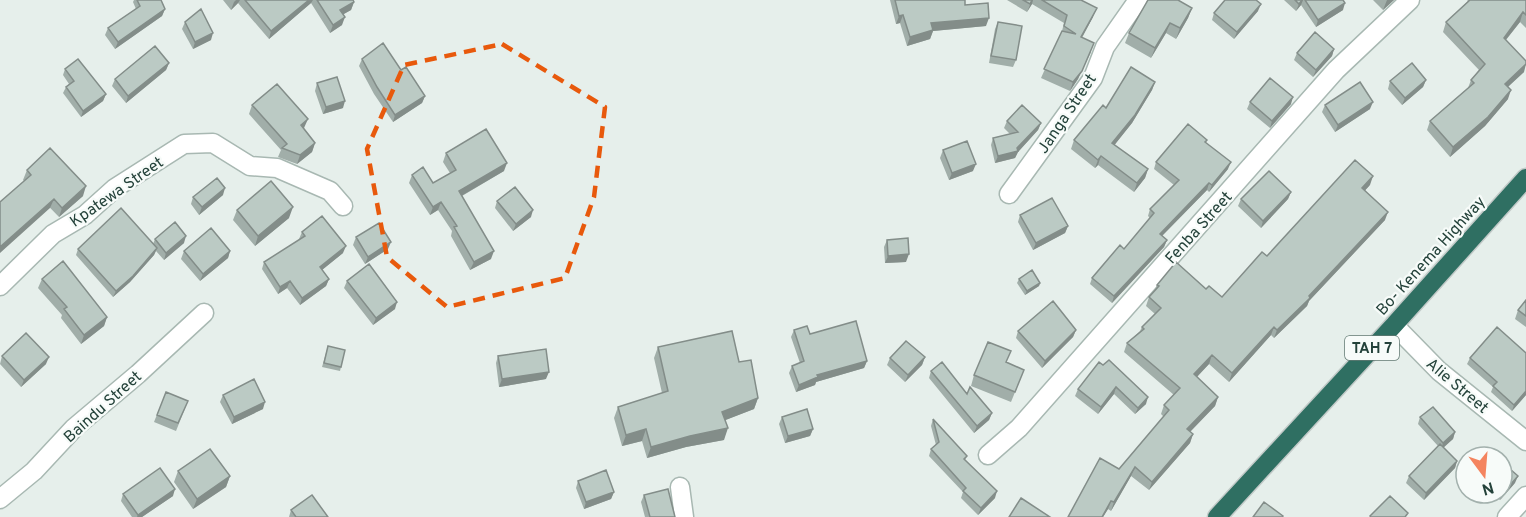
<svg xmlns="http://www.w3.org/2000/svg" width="1526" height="517" font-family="Overpass,sans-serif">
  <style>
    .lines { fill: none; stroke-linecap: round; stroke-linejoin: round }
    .minor-casing { stroke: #a8b8b2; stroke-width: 21 }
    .highway-casing { stroke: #c2cac8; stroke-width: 21 }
    .minor { stroke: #fff; stroke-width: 18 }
    .highway { stroke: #2f6f62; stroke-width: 18 }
    .wall { fill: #a1aea9 }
    .shaded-wall { fill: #838d89 }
    .building { fill: #bbcac4; stroke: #838d89; stroke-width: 1.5 }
    .marked { fill: none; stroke: #e8590c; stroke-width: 4.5; stroke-dasharray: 12 8; stroke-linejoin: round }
    .labels { text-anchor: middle; stroke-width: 4.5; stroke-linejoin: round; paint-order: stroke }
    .shield { fill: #f7fbf9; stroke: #637a73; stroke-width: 1.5 }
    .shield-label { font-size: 15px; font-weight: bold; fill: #24423a }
    .street-label { font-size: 16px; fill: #24423a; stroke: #f7fbf9 }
  </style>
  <rect width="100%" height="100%" fill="#e6efeb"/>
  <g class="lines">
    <defs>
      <path id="minor" d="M1009,194L1093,78L1105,47L1138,0
        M0,286L53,234L85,215L115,188L184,144L213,143L250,166L277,168L330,191L343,206
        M1394,325L1439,371L1526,441
        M988,455L1019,428L1336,70L1410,0
        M680,487L684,517
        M0,499L34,471L74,428L138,374L204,313
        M1507,517L1526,496"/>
      <path id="highway" d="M1217,517L1394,325L1526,178"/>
    </defs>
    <use href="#minor" class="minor-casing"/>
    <use href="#highway" class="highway-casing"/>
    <use href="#minor" class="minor"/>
    <use href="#highway" class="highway"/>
  </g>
  <path class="wall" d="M134,0H161L165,9L162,16L115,49L105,35L108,28L136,9L133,2Z
    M223,0H353L354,2L351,10L343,14L342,25L330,33L311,3L269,39L238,3L231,10Z
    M890,0H965V5L986,26L933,31L930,39L907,46L900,23L896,24Z
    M1007,0H1081L1093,17L1082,38L1091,52L1078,79L1070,91L1041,78L1062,31L1064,23L1032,4L1027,12Z
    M1284,0H1343V10L1316,27L1301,5L1296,11Z
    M1373,0H1394L1383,10Z
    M1467,0H1526V28L1520,22L1506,40L1524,72L1508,87V99L1485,126L1450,157L1427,130L1430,121L1468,88L1471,80L1479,70L1443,32L1446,22L1468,1Z
    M1192,8L1188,18L1176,39L1166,33L1151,58L1125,43L1129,33Z
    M1258,11L1234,39L1212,20L1214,13Z
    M185,22L211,40L193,49L182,29Z
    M998,22L1016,60L1013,67L989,63L995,29Z
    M1334,49L1332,56L1313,77L1294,60L1297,53Z
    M362,59L401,70L425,96L422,103L393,122L374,94L359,66Z
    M169,63L166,70L126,103L112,86L115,79Z
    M65,69L106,94L103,101L81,117L63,93L66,87L69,84L63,75Z
    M1426,80L1423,87L1402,105L1388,89L1390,81Z
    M1155,82L1152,90L1132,123L1114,145L1148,169L1145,178L1134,192L1098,165L1095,168L1071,149L1074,140L1106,108Z
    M317,83L343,108L323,114L315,91Z
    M1250,102L1291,104L1270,128L1247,109Z
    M252,105L304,129L315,143L312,152L297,164L278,157L281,150L249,114Z
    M1325,105L1370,109L1335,132L1322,112Z
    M1007,121L1041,123L1038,130L1018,152L1015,158L995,163L991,145L993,138L1010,134L1004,128Z
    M1207,140L1206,143L1228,169L1209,192L1207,190L1162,236L1167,240L1164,247L1112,303L1090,284L1092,278L1124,249L1150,218L1148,216L1150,209L1174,185L1154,169L1156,162Z
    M943,150L973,171L949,180L940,158Z
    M446,153L504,171L462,196L491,259L470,270L451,236L452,231L438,210L430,215L409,183L412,175L433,183L450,173L443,162Z
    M27,170L83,196L59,217L23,180Z
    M1370,185L1365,190L1385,220L1309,301L1307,306L1274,338L1271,335L1229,382L1209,364L1197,377L1218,397L1215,406L1190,432L1193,434L1190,443L1149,490L1131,476L1111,511L1108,509L1103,517H1068L1119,469L1164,417L1161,414L1164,405L1174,395L1124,352L1127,343L1140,331L1142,327L1155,314L1146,306L1149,297L1154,292L1157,285L1206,289L1222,297L1267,256Z
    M1291,192L1288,199L1261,228L1238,206L1241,199Z
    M223,195L199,215L191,204L193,197Z
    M497,201L531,217L513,231L495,208Z
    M237,210L289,218L255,246L233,220Z
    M1020,215L1068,226L1065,233L1033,250L1018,222Z
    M302,232L343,253L322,270L329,279L326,286L300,305L287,288L278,294L262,269L264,262L300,240L299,239Z
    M356,237L388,249L365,264L353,245Z
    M155,239L184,243L164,260L156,251L154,255L130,282L113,297L76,255L78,249L153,244Z
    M887,240L906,262L885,263L884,247Z
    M184,251H230L228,258L200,281L181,259Z
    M42,279L107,317L104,326L81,344L61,318L62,315L38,288Z
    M1019,279L1040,283L1039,286L1025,295L1017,283Z
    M347,281L395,309L373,325L344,288Z
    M1526,300V327L1515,319L1518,310Z
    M794,330L810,334L867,361L864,368L816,382L815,385L796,392L789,373L792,366L800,363L791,337Z
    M1076,330L1073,337L1042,368L1016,338L1018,331Z
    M328,346L341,367L340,371L322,367Z
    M658,347L739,362L758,398L754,409L725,420L724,440L686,447L647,458L642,441L622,446L614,418L618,407L662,393L654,358Z
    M2,356L46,364L21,387L0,364Z
    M498,356L546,379L499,387L496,363Z
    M925,357L922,365L905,382L887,365L890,358Z
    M1470,358L1526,395L1512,411L1491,392L1493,387L1467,364Z
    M1006,363L1024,370L1011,402L971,386L974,375Z
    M1103,365L1146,404L1135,414L1114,394L1098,414L1075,396L1078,389Z
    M931,371L967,394L992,413L989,420L974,433L929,378Z
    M166,392L188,401L176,431L154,422Z
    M223,395L263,409L232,424L220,402Z
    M782,417L813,429L810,436L785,443L779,424Z
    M1420,417L1455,432L1453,439L1443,447L1457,461L1455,468L1424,500L1406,483L1409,476L1438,446L1418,424Z
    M933,419L967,456L965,460L995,498L978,515L961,498L963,492L929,456L931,449L936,445L931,426Z
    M178,471L230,476L226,487L193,509L174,482Z
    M578,481L614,492L611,499L584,509L576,488Z
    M1515,483L1500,500L1492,493H1502Z
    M123,494L173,496L142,517H132L121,501Z
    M644,495L675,517H645L641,502Z
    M291,510L328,517H289Z"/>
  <path class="shaded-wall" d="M236,0H240L238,3L231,10L234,2Z
    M309,0H313L311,3L269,39L271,31Z
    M1032,0H1033L1032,4L1027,12Z
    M1302,0H1303L1301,5L1296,11L1299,4Z
    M1387,0H1394L1383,10Z
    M354,2L351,10L337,18L340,10Z
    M1345,3L1343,10L1316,27L1318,20Z
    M1261,4L1258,11L1234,39L1237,32Z
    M1097,8L1093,17L1077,46L1081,37Z
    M1192,8L1188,18L1176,39L1180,28Z
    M165,9L162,16L115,49L118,42Z
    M1523,12L1520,22L1500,47L1504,38Z
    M903,15L900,23L896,24L899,16Z
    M345,17L342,25L330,33L333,25Z
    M989,18L986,26L933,31L930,39L907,46L910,37L931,23Z
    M1170,23L1166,33L1151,58L1155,48Z
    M213,33L211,40L193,49L195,42Z
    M1094,43L1078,79L1070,91L1073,82Z
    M1334,49L1332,56L1313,77L1316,70Z
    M169,63L166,70L126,103L128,96Z
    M1526,64L1524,72L1501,93L1505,84Z
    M1426,80L1423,87L1402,105L1405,98Z
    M1155,82L1152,90L1132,123L1109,152L1112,143Z
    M1511,90L1508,99L1485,126L1450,157L1453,147Z
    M106,94L103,101L81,117L83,111Z
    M425,96L422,103L393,122L395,115Z
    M1293,97L1291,104L1270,128L1272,121Z
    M345,101L343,108L323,114L326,107Z
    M1373,102L1370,109L1335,132L1338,125Z
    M308,119L304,128L298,134L301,125Z
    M1041,123L1038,130L1018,152L1015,158L995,163L998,156L1017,148Z
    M315,143L312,152L297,164L300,155Z
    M1101,156L1098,165L1095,168L1098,160Z
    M1231,162L1228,169L1209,192L1212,185Z
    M507,163L504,171L456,199L459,191Z
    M976,164L973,171L949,180L952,173Z
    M1148,169L1145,178L1134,192L1137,183Z
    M1373,176L1370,185L1359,197L1362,188Z
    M1209,183L1207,190L1157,241L1160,234Z
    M86,186L83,196L59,217L62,208Z
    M225,188L223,195L199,215L202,207Z
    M1291,192L1288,199L1261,228L1263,221Z
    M54,199L50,208L0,253V247Z
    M441,202L438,210L430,215L433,207Z
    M293,207L289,218L255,246L258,236Z
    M533,210L531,217L513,231L516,224Z
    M1388,212L1385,220L1309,301L1307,306L1274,338L1277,330Z
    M1068,226L1065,233L1033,250L1036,243Z
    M186,236L184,243L164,260L166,253Z
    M1167,240L1164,247L1112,303L1114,296Z
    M391,242L388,249L365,264L368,257Z
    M346,246L343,253L317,274L320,267Z
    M157,248L154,255L130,282L113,297L116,291Z
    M230,251L228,258L200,281L203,274Z
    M494,251L491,259L470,270L474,262Z
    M909,254L906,262L885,263L888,256Z
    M329,279L326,286L300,305L302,298Z
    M290,281L287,288L278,294L280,287Z
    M1040,283L1039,286L1025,295L1027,291Z
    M397,302L395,309L373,325L376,318Z
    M107,317L104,326L81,344L84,335Z
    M1274,327L1271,335L1229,382L1232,373Z
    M1076,330L1073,337L1042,368L1045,361Z
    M1212,355L1209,364L1191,383L1194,374Z
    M49,357L46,364L21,387L24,380Z
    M925,357L922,365L905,382L908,375Z
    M867,361L864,368L816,382L815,385L796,392L799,385L817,375Z
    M549,372L546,379L499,387L502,379Z
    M1116,387L1114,394L1098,414L1101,407Z
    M1526,391V395L1512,411L1514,405Z
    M1148,397L1146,404L1135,414L1138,408Z
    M1218,397L1215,406L1184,438L1187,429Z
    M758,398L754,409L718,423L722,412Z
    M265,402L263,409L232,424L234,417Z
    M992,413L989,420L974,433L977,426Z
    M728,428L724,440L686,447L647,458L651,447L690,436Z
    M646,429L642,441L622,446L626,435Z
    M813,429L810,436L785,443L788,436Z
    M1455,432L1453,439L1441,450L1443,443Z
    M1193,434L1190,443L1149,490L1152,482Z
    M1457,461L1455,468L1424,500L1426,493Z
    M1135,467L1131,476L1111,511L1114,502Z
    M230,476L226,487L193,509L197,499Z
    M1518,476L1515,483L1500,500L1503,493Z
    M175,489L173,496L142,517H137L138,515Z
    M997,491L995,498L978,515L981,508Z
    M614,492L611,499L584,509L586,502Z
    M1111,501L1108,509L1103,517H1102Z"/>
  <path class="building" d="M137,0H161L165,9L118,42L108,28L140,6Z
    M245,0H309L271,31Z
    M317,0H353L354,2L340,10L345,17L333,25Z
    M895,0H965V5L988,3L989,18L931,23L933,30L910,37L903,15L899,16Z
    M1023,0H1032L1030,4Z
    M1042,0H1081L1097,8L1081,37L1094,43L1082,71L1073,82L1044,69L1062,31L1076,34L1064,26L1067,15Z
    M1148,0H1178L1192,8L1180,28L1170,23L1155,48L1129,33Z
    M1225,0H1256L1261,4L1237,32L1214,13Z
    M1295,0H1302L1299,4Z
    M1305,0H1343L1345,3L1318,20Z
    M1470,0H1526V15L1523,12L1504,38L1526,61V64L1505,84L1511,90L1488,117L1453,147L1430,121L1474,83L1471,80L1485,64L1446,22Z
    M201,9L213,33L195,42L185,22Z
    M998,22L1022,26L1016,60L991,56Z
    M1315,32L1334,49L1316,70L1297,53Z
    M383,43L401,70L406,67L425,96L395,115L377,87L362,59Z
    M155,46L169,63L128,96L115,79Z
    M78,59L106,94L83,111L66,87L74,81L65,69Z
    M1412,63L1426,80L1405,98L1390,81Z
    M1131,67L1155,82L1135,115L1112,143L1148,169L1137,183L1101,156L1098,160L1074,140L1103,105L1106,108Z
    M337,77L345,101L326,107L317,83Z
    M1270,78L1293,97L1272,121L1250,102Z
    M1360,82L1373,102L1338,125L1325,105Z
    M277,84L308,119L301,125L315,143L300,155L282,148L287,144L252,105Z
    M1022,105L1041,123L1017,148L1018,151L998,156L993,138L1018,132L1007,121Z
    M1188,124L1207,140L1205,142L1231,162L1212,185L1209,183L1160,234L1167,240L1114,296L1092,278L1120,245L1124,249L1154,213L1150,209L1179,180L1156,162Z
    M486,129L507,163L459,191L494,251L474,262L454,227L457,226L441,202L433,207L412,175L423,167L433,183L456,170L446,153Z
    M967,141L976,164L952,173L943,150Z
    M50,148L86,186L62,208L54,199L0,247V202L31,175L27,170Z
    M1355,160L1373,176L1362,188L1388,212L1309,296L1310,298L1277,330L1274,327L1232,373L1212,355L1194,374L1218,397L1187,429L1193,434L1152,482L1135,467L1114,502L1111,501L1102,517H1068L1100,458L1119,469L1169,410L1164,405L1180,388L1127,343L1144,329L1142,327L1161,308L1149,297L1159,286L1157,285L1176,262L1206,289L1209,286L1222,297L1262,252L1267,256Z
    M1269,171L1291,192L1263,221L1241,199Z
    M217,178L225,188L202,207L193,197Z
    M271,181L293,207L258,236L237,210Z
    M515,187L533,210L516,224L497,201Z
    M1052,198L1068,226L1036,243L1020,215Z
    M121,208L157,248L133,276L116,291L78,249Z
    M322,216L346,246L320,267L329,279L302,298L290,281L280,287L264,262L305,236L302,232Z
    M175,222L186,236L166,253L155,239Z
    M379,223L391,242L368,257L356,237Z
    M211,228L230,251L203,274L184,251Z
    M908,238L909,254L888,256L887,240Z
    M63,261L107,317L84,335L64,309L67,307L42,279Z
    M369,264L397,302L376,318L347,281Z
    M1032,270L1040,283L1027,291L1019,279Z
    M1526,300V316L1518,310Z
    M1053,301L1076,330L1045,361L1018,331Z
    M856,321L867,361L817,375L818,377L799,385L792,366L804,361L794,330L807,326L810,334Z
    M1497,327L1526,353V391L1514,405L1493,386L1497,382L1470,358Z
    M732,331L739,362L751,360L758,398L722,412L728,428L690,436L651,447L646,429L626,435L618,407L668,391L658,347Z
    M26,333L49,357L24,380L2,356Z
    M906,341L925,357L908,375L890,358Z
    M988,342L1011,351L1006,362L1024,370L1015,392L974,375Z
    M328,346L345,350L341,367L324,363Z
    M546,349L549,372L502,379L498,356Z
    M1109,360L1148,397L1138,408L1116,387L1101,407L1078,389L1099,362L1103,365Z
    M942,362L967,394L970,387L992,413L977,426L931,371Z
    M254,379L265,402L234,417L223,395Z
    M166,392L188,401L178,423L157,415Z
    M1433,407L1455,432L1443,443L1420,417Z
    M807,409L813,429L788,436L782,417Z
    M933,419L967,456L964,459L997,491L981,508L963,491L966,488L931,449L939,442Z
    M1440,444L1457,461L1426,493L1409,476Z
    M210,449L230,476L197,499L178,471Z
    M1489,451L1496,457H1483Z
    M1502,462L1518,476L1503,493H1502Z
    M160,468L175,489L138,515L123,494Z
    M606,470L614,492L586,502L578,481Z
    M668,489L675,517H650L644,495Z
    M312,495L328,517H296L291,510Z
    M1390,496L1408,513L1405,517H1371L1370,516Z
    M1021,498L1050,517H1009Z
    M1264,502L1283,516L1282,517H1253Z"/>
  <path class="marked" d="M502,44L605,107L594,197L565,278L447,307L387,257L367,149L404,65Z"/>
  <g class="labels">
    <rect class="shield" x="1345" y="336" width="54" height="24" rx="4.5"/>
    <g class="shield-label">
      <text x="1372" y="353">TAH 7</text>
    </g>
    <g class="street-label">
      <text transform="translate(1066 113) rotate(-56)" y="6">Janga Street</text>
      <text transform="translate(116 191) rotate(-35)" y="6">Kpatewa Street</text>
      <text transform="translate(1198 227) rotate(-48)" y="6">Fenba Street</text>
      <text transform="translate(1430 255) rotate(-48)" y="6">Bo- Kenema Highway</text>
      <text transform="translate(1458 385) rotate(40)" y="6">Alie Street</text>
      <text transform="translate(102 406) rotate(-42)" y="6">Baindu Street</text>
    </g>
  </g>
  <g transform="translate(1484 475) rotate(164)"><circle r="28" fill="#f7fbf9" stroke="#a3b1ad" stroke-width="1.5"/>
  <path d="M0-4.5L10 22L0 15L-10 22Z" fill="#f4845f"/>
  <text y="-9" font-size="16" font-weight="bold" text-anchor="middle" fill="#24423a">N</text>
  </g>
</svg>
